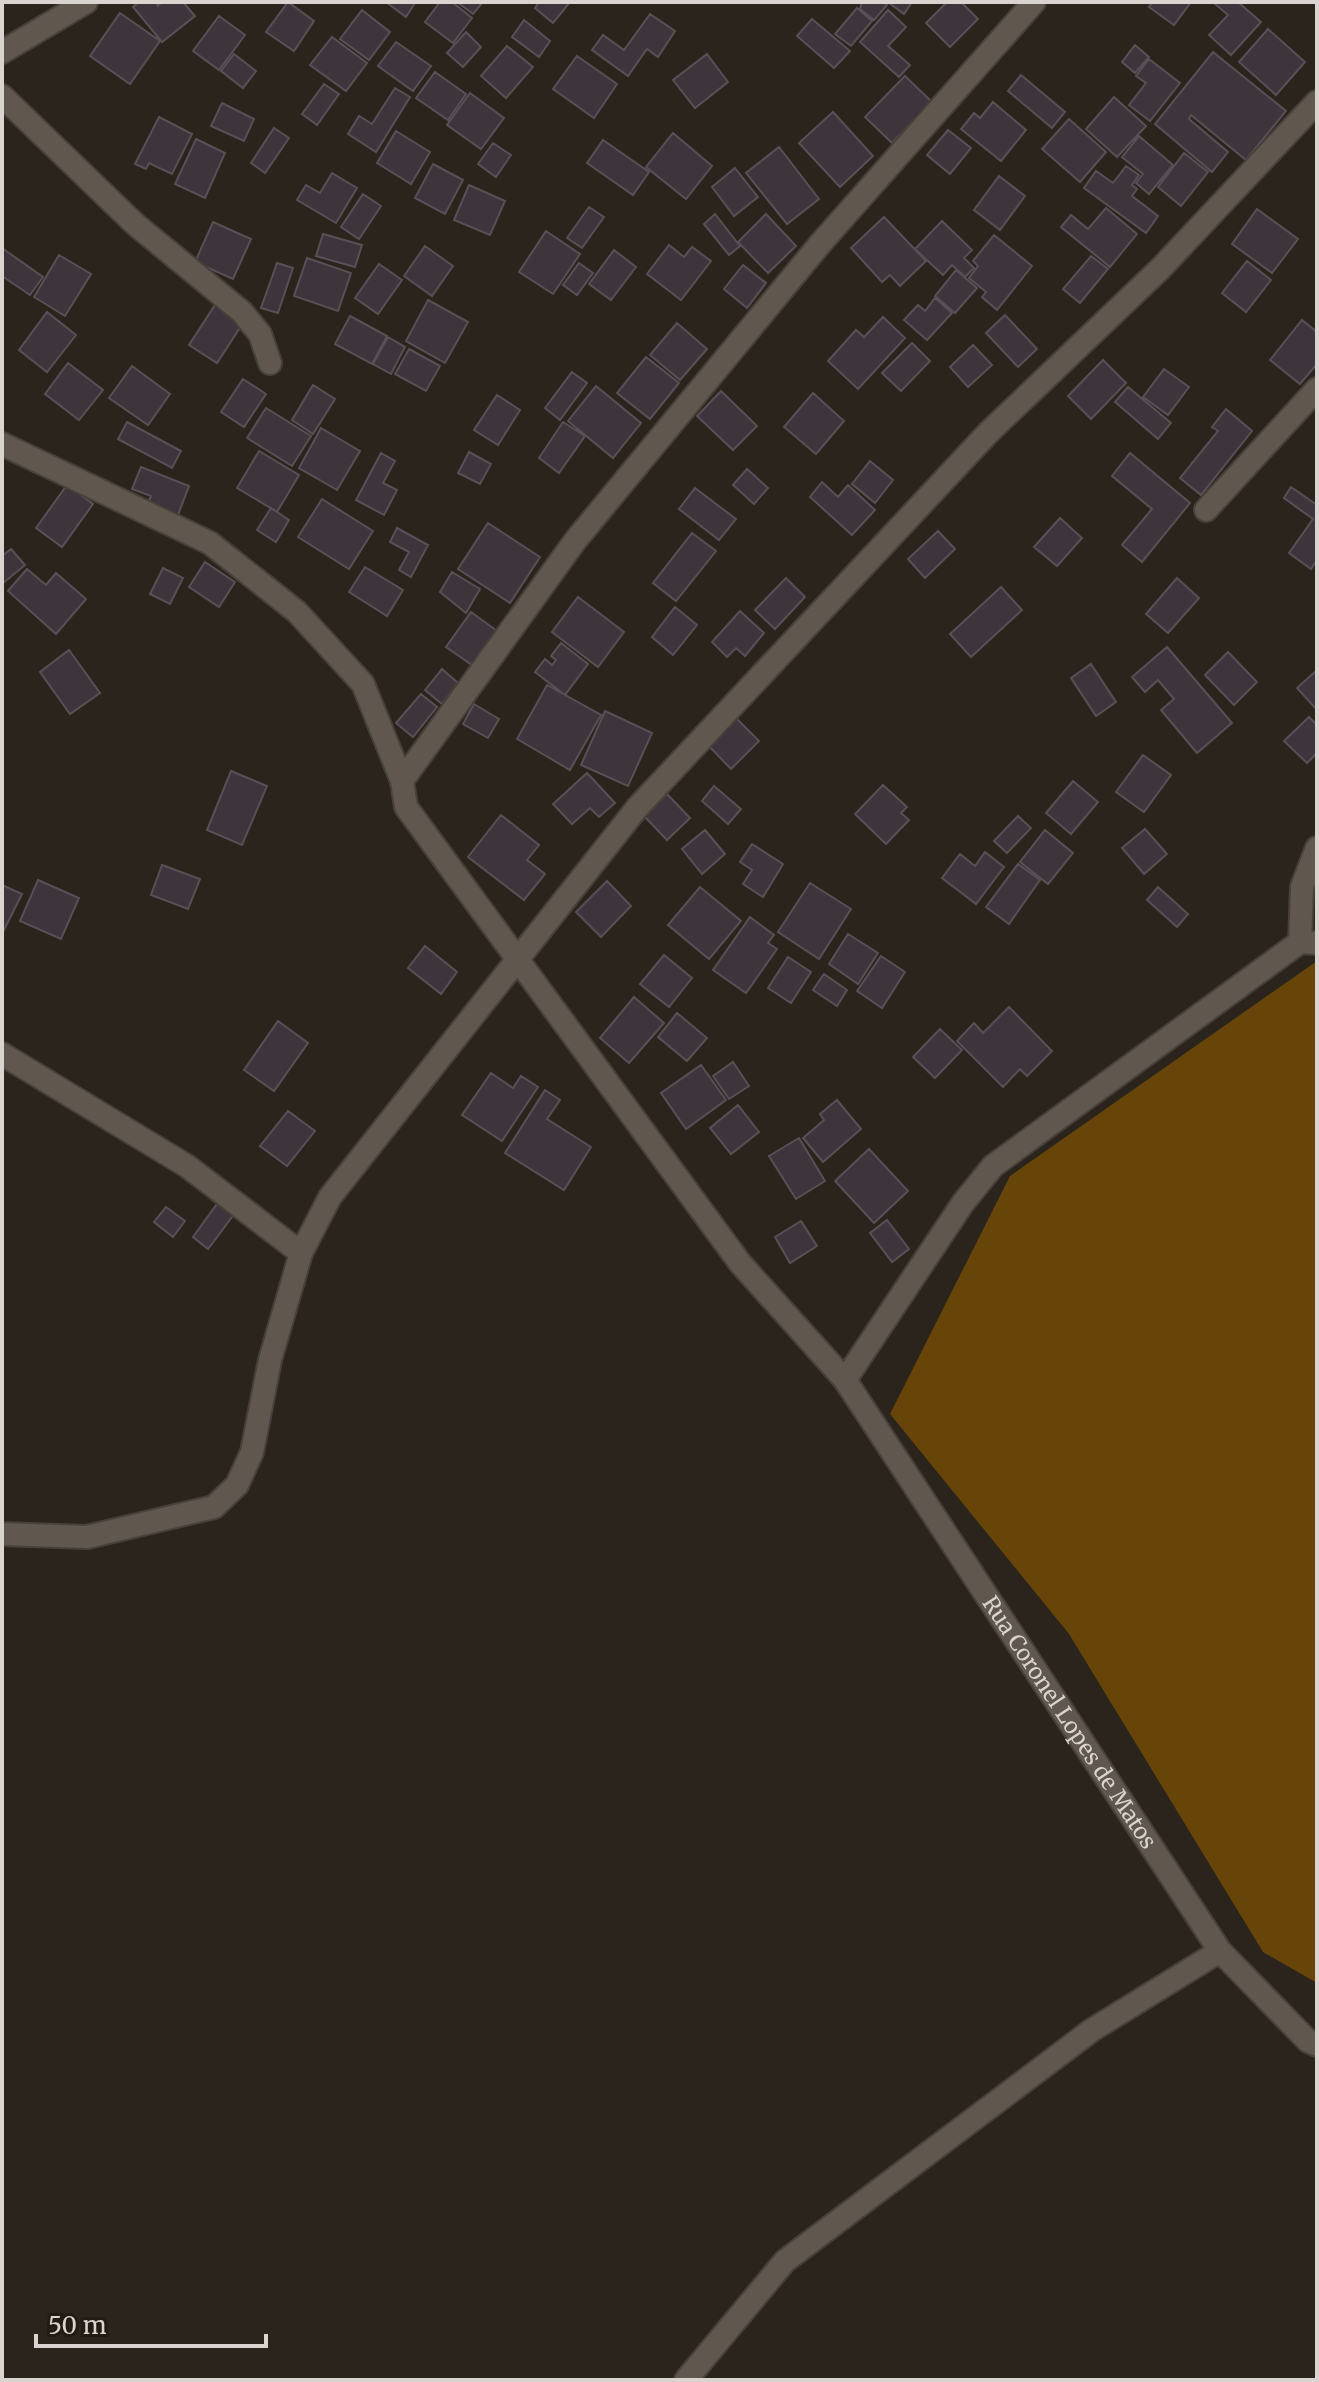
<svg xmlns="http://www.w3.org/2000/svg" width="1319" height="2382" font-family="Merriweather,serif">
  <style>
    .green { fill: #674407 }
    .building { fill: #3e343b; stroke: #594f56; stroke-width: 2 }
    .lines { fill: none; stroke-linecap: round; stroke-linejoin: round }
    .minor-casing { stroke: #46413a; stroke-width: 26 }
    .tertiary-casing { stroke: #46413a; stroke-width: 26 }
    .minor { stroke: #60584f; stroke-width: 22 }
    .tertiary { stroke: #60584f; stroke-width: 22 }
    .labels { text-anchor: middle; stroke-width: 6; stroke-linejoin: round; paint-order: stroke }
    .street-label { font-size: 22px; fill: #d9d4cf; stroke: #211b13 }
  </style>
  <rect width="100%" height="100%" fill="#2b241c"/>
  <path class="green" d="M1317,961V1983L1263,1952L1069,1634L890,1414L1010,1176Z"/>
  <path class="building" d="M139,2H155L158,6L162,2H183L195,16L162,42L133,7Z
    M288,2L314,21L294,51L266,32Z
    M386,2H413L415,3L406,17Z
    M440,2H452L472,18L453,43L425,22Z
    M457,2H483L473,14Z
    M539,2H570L553,23L535,8Z
    M862,2H883L887,5L874,20L860,9Z
    M888,2H912L904,14Z
    M947,2H961L978,19L950,47L926,23Z
    M1152,2H1191L1174,25L1149,7Z
    M1213,2H1238L1261,22L1231,55L1209,35L1228,15Z
    M857,8L872,21L851,46L835,34Z
    M362,10L390,32L369,60L340,39Z
    M888,10L906,27L888,46L910,65L899,77L860,42Z
    M120,13L160,41L130,84L90,56Z
    M650,14L675,31L658,57L647,49L628,76L592,50L603,35L624,50Z
    M219,16L245,35L219,70L193,51Z
    M812,19L850,51L834,68L797,36Z
    M524,20L550,41L539,57L512,37Z
    M1268,29L1305,62L1276,95L1239,62Z
    M466,32L481,47L463,67L447,53Z
    M332,37L367,63L346,91L310,65Z
    M396,42L431,66L413,91L378,66Z
    M1135,45L1149,57L1135,73L1122,62Z
    M507,46L533,67L506,98L481,76Z
    M1213,52L1286,111L1246,160L1191,115L1189,119L1228,152L1212,172L1155,124Z
    M234,54L256,71L243,88L221,71Z
    M707,54L728,82L695,108L673,80Z
    M577,56L617,84L594,118L553,89Z
    M1149,59L1180,83L1150,121L1129,105L1146,83L1136,76Z
    M435,72L466,94L448,120L416,98Z
    M1021,75L1065,112L1052,128L1008,91Z
    M905,76L932,102L892,143L865,117Z
    M324,84L339,94L317,125L302,114Z
    M395,88L410,97L376,152L348,134L359,116L372,124Z
    M470,93L504,118L481,149L447,125Z
    M1114,97L1146,126L1117,157L1086,129Z
    M993,102L1026,130L1001,161L961,129L974,113L980,118Z
    M222,103L254,119L244,141L211,126Z
    M833,112L873,156L840,187L799,143Z
    M159,117L192,134L172,174L149,163L146,169L135,164Z
    M1069,119L1106,152L1080,182L1042,149Z
    M274,128L289,138L265,173L251,163Z
    M948,130L971,148L950,174L927,155Z
    M396,131L430,152L411,184L377,163Z
    M673,133L712,166L686,199L646,167Z
    M1139,136L1173,165L1149,194L1136,183L1143,174L1122,157Z
    M196,139L225,153L205,198L175,184Z
    M603,140L649,172L633,195L587,163Z
    M493,143L511,155L496,177L478,164Z
    M779,147L819,199L787,224L746,173Z
    M1184,153L1208,172L1181,206L1158,187Z
    M433,164L463,180L445,214L415,198Z
    M1126,166L1139,175L1132,185L1137,189L1132,196L1158,216L1146,233L1084,188L1096,171L1113,183Z
    M735,168L758,197L734,216L712,187Z
    M332,173L357,188L336,223L297,200L306,185L320,193Z
    M999,176L1025,196L1000,230L974,210Z
    M469,185L505,201L490,235L454,220Z
    M363,194L381,206L359,239L341,227Z
    M589,207L604,217L582,248L567,238Z
    M1106,208L1137,234L1110,267L1061,227L1071,215L1088,229Z
    M1257,209L1298,239L1272,273L1232,244Z
    M715,214L740,246L729,255L704,224Z
    M766,214L796,246L768,273L738,242Z
    M884,217L926,261L900,286L890,275L882,282L851,248Z
    M942,221L972,250L964,258L974,268L965,277L952,265L943,275L915,249Z
    M213,222L251,239L233,279L195,262Z
    M546,231L580,254L553,294L519,272Z
    M323,234L362,245L355,267L316,256Z
    M994,235L1032,266L997,310L982,297L986,292L969,278L978,266L973,261Z
    M669,245L684,257L692,247L711,261L681,300L647,274Z
    M425,246L453,266L432,296L404,276Z
    M2,248L43,277L30,295L2,276Z
    M614,250L636,267L611,300L589,284Z
    M59,255L91,274L65,316L34,297Z
    M1091,256L1108,269L1080,303L1063,289Z
    M307,258L351,273L338,311L294,296Z
    M1247,261L1271,280L1246,312L1222,293Z
    M277,263L293,268L278,313L261,308Z
    M579,263L593,273L577,295L563,285Z
    M379,264L402,280L378,314L355,298Z
    M743,265L766,283L747,308L724,289Z
    M956,270L977,288L955,313L935,296Z
    M935,298L952,313L927,340L904,320L918,305L925,311Z
    M428,300L468,322L445,363L406,341Z
    M215,305L243,323L217,363L189,345Z
    M47,312L76,335L47,372L19,350Z
    M1005,315L1037,349L1018,367L986,333Z
    M350,316L387,336L372,364L335,344Z
    M883,317L905,338L858,389L828,361L856,330L864,337Z
    M1302,320L1317,332V364L1300,384L1270,360Z
    M677,323L707,349L680,380L650,355Z
    M388,337L405,347L391,374L373,364Z
    M912,343L930,361L901,391L882,373Z
    M973,345L992,365L968,387L950,367Z
    M409,349L440,366L426,391L395,374Z
    M646,357L679,383L650,419L617,393Z
    M1103,360L1126,383L1091,419L1068,396Z
    M68,363L103,390L79,420L45,394Z
    M132,366L170,394L148,425L109,398Z
    M1164,369L1189,387L1168,415L1143,397Z
    M572,372L587,383L560,420L545,408Z
    M243,379L266,394L244,427L221,412Z
    M313,385L335,399L313,434L292,420Z
    M596,386L641,423L613,458L568,421Z
    M1128,387L1171,423L1158,439L1115,402Z
    M721,391L757,426L733,450L697,416Z
    M813,393L844,421L816,454L784,427Z
    M497,395L520,410L498,445L474,430Z
    M266,408L311,436L292,466L247,438Z
    M1226,409L1252,431L1201,495L1180,478L1218,431L1212,427Z
    M127,422L181,451L172,468L118,439Z
    M563,422L585,436L559,473L539,458Z
    M321,428L360,451L337,490L299,468Z
    M259,451L299,475L277,512L237,488Z
    M469,452L491,464L480,484L458,473Z
    M381,453L395,461L383,483L397,490L384,515L356,500Z
    M1130,453L1190,503L1142,562L1122,545L1152,509L1112,476Z
    M870,461L893,480L875,503L852,484Z
    M141,467L189,486L178,515L148,503L151,496L132,489Z
    M747,469L768,488L754,504L733,485Z
    M822,482L838,497L848,485L875,510L852,535L810,497Z
    M67,485L93,504L62,547L36,528Z
    M1291,487L1317,505V560L1311,569L1289,553L1313,519L1284,498Z
    M695,488L736,519L719,540L679,509Z
    M322,499L373,531L349,569L298,537Z
    M271,508L289,520L276,542L257,530Z
    M1060,518L1082,538L1057,566L1034,547Z
    M488,523L540,557L510,603L458,569Z
    M397,528L428,545L411,577L399,570L409,552L390,542Z
    M938,531L955,549L925,578L908,559Z
    M692,533L716,551L676,601L653,583Z
    M11,549L25,565L2,584V556Z
    M205,562L235,582L219,607L189,587Z
    M365,567L403,590L387,616L349,592Z
    M163,568L183,578L170,604L150,594Z
    M27,569L46,585L56,573L86,599L56,634L8,591Z
    M452,572L480,589L466,613L440,592Z
    M786,578L805,597L775,629L755,610Z
    M1177,578L1199,598L1168,633L1146,614Z
    M1001,587L1022,610L971,657L950,634Z
    M578,597L624,632L598,667L552,632Z
    M675,607L697,625L673,655L652,637Z
    M740,611L764,633L745,656L736,648L727,657L712,642Z
    M471,612L497,631L472,665L446,647Z
    M561,643L588,664L565,695L535,672L545,659L552,665L556,660L551,656Z
    M1167,647L1232,723L1197,753L1161,710L1174,699L1158,680L1145,692L1132,677Z
    M69,650L100,693L70,714L40,672Z
    M1228,652L1257,682L1234,705L1205,675Z
    M1091,664L1116,702L1096,716L1071,678Z
    M442,669L458,683L442,704L425,690Z
    M1317,670V710L1297,688Z
    M547,685L601,715L570,770L517,739Z
    M421,694L437,707L413,737L396,723Z
    M474,704L499,719L488,738L463,724Z
    M605,711L652,733L628,786L581,765Z
    M734,716L759,741L731,769L706,743Z
    M1309,717L1317,725V753L1307,763L1284,741Z
    M1143,755L1171,775L1144,812L1116,792Z
    M231,771L267,786L242,845L207,830Z
    M587,773L615,803L599,817L590,808L572,824L553,804Z
    M1073,781L1098,802L1071,834L1046,813Z
    M883,785L907,807L901,813L909,820L886,844L855,814Z
    M714,786L741,809L728,824L702,801Z
    M667,794L690,818L667,840L644,816Z
    M501,815L539,845L527,860L545,874L524,900L468,857Z
    M1018,816L1031,828L1007,853L994,841Z
    M1145,829L1167,854L1144,874L1122,848Z
    M705,830L725,854L702,874L682,849Z
    M1045,830L1073,853L1048,884L1020,862Z
    M752,844L783,864L763,897L743,884L752,870L740,862Z
    M985,852L1004,867L976,904L942,878L960,854L975,866Z
    M1018,864L1040,880L1009,924L986,907Z
    M162,865L200,879L188,909L151,895Z
    M38,880L79,898L61,939L20,921Z
    M607,881L631,906L601,937L576,912Z
    M810,883L851,909L819,959L778,932Z
    M2,885L22,894L3,932L2,931Z
    M700,887L741,921L709,959L668,925Z
    M1158,887L1188,914L1177,927L1147,900Z
    M750,917L774,935L768,943L777,949L746,993L713,970Z
    M848,934L878,953L858,984L829,964Z
    M425,946L457,972L441,994L408,968Z
    M664,955L692,978L669,1007L640,984Z
    M881,956L905,972L882,1008L857,991Z
    M788,957L811,972L791,1003L768,988Z
    M824,974L847,990L837,1006L813,990Z
    M634,997L664,1023L629,1063L600,1038Z
    M1009,1007L1052,1051L1027,1076L1020,1069L1003,1087L957,1041L974,1023L983,1033Z
    M677,1013L707,1038L687,1061L658,1037Z
    M278,1021L308,1043L274,1091L244,1070Z
    M940,1029L962,1050L935,1078L913,1057Z
    M733,1062L749,1086L729,1099L713,1076Z
    M701,1065L726,1100L686,1129L661,1093Z
    M491,1073L513,1088L521,1076L538,1087L502,1141L462,1115Z
    M545,1090L560,1100L547,1119L591,1147L564,1190L505,1153Z
    M837,1100L861,1129L823,1162L803,1138L824,1120L820,1114Z
    M738,1105L759,1132L731,1154L710,1128Z
    M288,1111L315,1131L287,1166L260,1146Z
    M799,1138L825,1181L796,1199L769,1156Z
    M869,1149L908,1191L874,1223L835,1181Z
    M222,1197L238,1209L208,1249L193,1237Z
    M166,1207L185,1221L173,1237L154,1222Z
    M887,1220L909,1249L892,1262L870,1233Z
    M801,1221L817,1246L790,1263L775,1237Z"/>
  <g class="lines">
    <defs>
      <path id="minor" d="M2,52L86,2
        M2,96L135,224L242,312L260,334L270,363
        M2,444L210,543L297,612L363,684L402,781
        M1206,510L1317,389
        M1300,942L1302,887L1317,848
        M2,1054L187,1166L301,1253
        M845,1380L963,1203L993,1166L1300,942L1317,943
        M2,1534L87,1537L214,1507L237,1485L252,1452L270,1360L301,1253L330,1197L637,808L989,432L1160,269L1317,102
        M686,2380L785,2261L1092,2030L1220,1951"/>
      <g id="tertiary">
        <path id="s1" d="M1034,2L820,244L575,541L402,781L406,807L740,1263L845,1380L1220,1951L1308,2041L1317,2045"/>
      </g>
    </defs>
    <use href="#minor" class="minor-casing"/>
    <use href="#tertiary" class="tertiary-casing"/>
    <use href="#minor" class="minor"/>
    <use href="#tertiary" class="tertiary"/>
  </g>
  <g class="labels">
    <g class="street-label">
      <text dy="8" stroke="none"><textPath href="#s1" startOffset="2162">Rua Coronel Lopes de Matos</textPath></text>
    </g>
  </g>
  <rect width="1319" height="2382" fill="none" stroke="#d9d4cf" stroke-width="8"/>
  <path d="M36 2334v12h230v-12" fill="none" stroke="#d9d4cf" stroke-width="4"/>
  <text x="48" y="2334" font-size="24" fill="#d9d4cf" stroke="#211b13" stroke-width="6" paint-order="stroke">50 m</text>
</svg>
